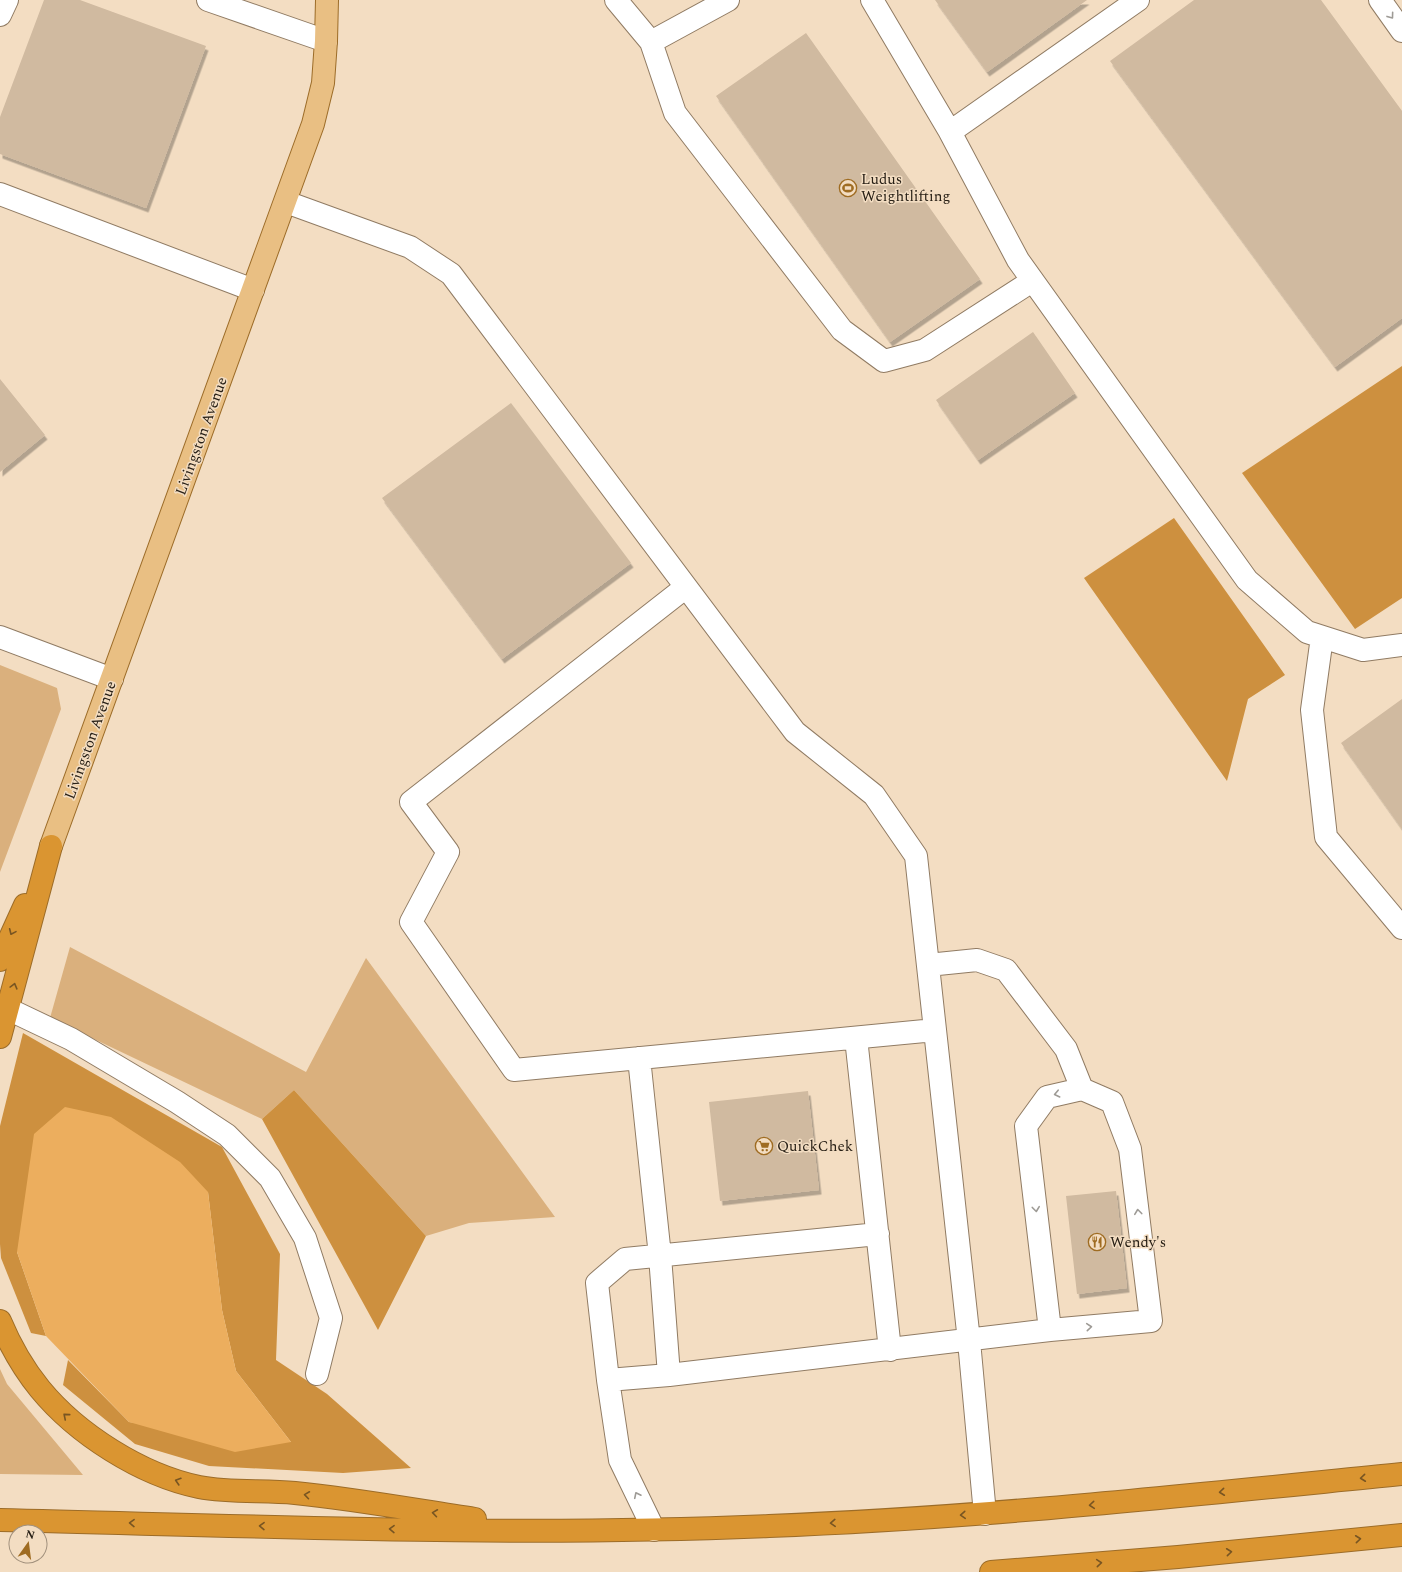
<svg xmlns="http://www.w3.org/2000/svg" width="1402" height="1572" font-family="Spectral,serif">
  <style>
    .green { fill: #dab07d }
    .forest { fill: #cd903f }
    .water { fill: #ecae5e }
    .building { fill: #d0baa0; filter: url(#shadow) }
    .lines { fill: none; stroke-linecap: round; stroke-linejoin: round }
    .minor-casing { stroke: #907b63; stroke-width: 24 }
    .major-casing { stroke: #9c6c28; stroke-width: 24 }
    .highway-casing { stroke: #9c6c28; stroke-width: 24 }
    .minor { stroke: #fff; stroke-width: 22 }
    .major { stroke: #e9bf83; stroke-width: 22 }
    .highway { stroke: #da9531; stroke-width: 22 }
    .oneway { stroke: #9e9b96 }
    .oneway2 { stroke: #785522 }
    .labels { text-anchor: middle; stroke-width: 3; stroke-linejoin: round; paint-order: stroke }
    .poi-label { font-size: 15px; fill: #282016; stroke: #f3ddc2; text-anchor: start }
    .street-label { font-size: 15px; fill: #282016; stroke: #f3ddc2 }
  </style>
  <defs>
    <filter id="shadow"><feDropShadow dx="2.5" dy="4.5" stdDeviation="0" flood-color="#0004"/></filter>
  </defs>
  <rect width="100%" height="100%" fill="#f3ddc2"/>
  <path class="green" d="M0,665L57,688L61,709L0,872Z
    M70,947L306,1072L366,958L555,1217L469,1223L426,1236L294,1090L262,1119L50,1018Z
    M0,1369L7,1384L83,1475L0,1474Z"/>
  <path class="forest" d="M1402,366V598L1355,629L1242,473Z
    M1174,518L1285,675L1248,699L1227,781L1084,578Z
    M23,1033L222,1147L280,1254L276,1360L327,1394L411,1468L343,1473L209,1466L135,1444L63,1385L68,1360L129,1422L291,1442L236,1371L222,1310L208,1192L17,1252L46,1336L31,1333L1,1258L0,1244V1126Z
    M294,1090L426,1236L378,1330L262,1119Z"/>
  <path class="water" d="M65,1107L111,1117L180,1162L208,1192L222,1310L236,1371L291,1442L235,1452L129,1422L46,1336L17,1252L34,1134Z"/>
  <path class="building" d="M44,0H80L206,46L146,208L0,154V117Z
    M935,0H1087L987,72Z
    M1194,0H1321L1402,111V318L1335,367L1110,61Z
    M806,33L980,279L890,342L716,96Z
    M1033,332L1075,393L978,460L936,400Z
    M0,379L45,435L0,472Z
    M511,403L631,563L502,659L382,498Z
    M1402,699V829L1341,743Z
    M808,1091L819,1190L720,1201L709,1102Z
    M1116,1191L1127,1288L1077,1294L1066,1196Z"/>
  <g class="lines">
    <defs>
      <path id="minor" d="M208,0L326,41
        M616,0L651,42L728,0
        M872,0L950,132L1138,0
        M1380,0L1402,31
        M0,15L7,0
        M651,42L675,113L842,330L884,361L925,350L1032,281
        M950,132L1018,260L1247,580L1307,632L1363,650L1402,645
        M0,194L253,290
        M286,202L410,247L451,274L795,732L874,795L916,856L969,1341L985,1514
        M686,587L411,802L448,852L411,922L514,1070L935,1030
        M0,637L112,679
        M1322,637L1312,710L1326,837L1402,928
        M928,965L977,960L1006,970L1066,1049L1082,1089
        M8,1009L71,1039L177,1102L227,1135L270,1178L305,1238L331,1318L317,1374
        M856,1038L890,1350
        M639,1058L660,1256L669,1375L1050,1330L1151,1321L1130,1149L1112,1102L1082,1089L1047,1097L1026,1126L1050,1330
        M669,1375L608,1380L597,1283L625,1259L878,1234
        M608,1380L620,1460L654,1530"/>
      <path id="major" d="M51,846L313,124L323,83L326,41L327,0"/>
      <path id="highway" d="M0,960L25,905
        M0,1037L51,846
        M0,1321C10,1345 23,1368 40,1389C77,1434 141,1475 199,1487C231,1493 263,1490 295,1493C355,1499 415,1510 475,1519
        M0,1520C256,1526 513,1537 769,1526C981,1518 1191,1495 1402,1474
        M991,1572L1178,1557L1402,1535"/>
    </defs>
    <use href="#minor" class="minor-casing"/>
    <use href="#major" class="major-casing"/>
    <use href="#highway" class="highway-casing"/>
    <use href="#minor" class="minor"/>
    <use href="#major" class="major"/>
    <use href="#highway" class="highway"/>
  </g>
  <defs><path id="oneway-chevron" d="M-2-3.5L2.5 0L-2 3.5" fill="none" stroke-width="1.6" stroke-linecap="round" stroke-linejoin="round"/></defs>
  <g class="oneway">
    <use href="#oneway-chevron" transform="translate(1391 16) rotate(54)"/>
    <use href="#oneway-chevron" transform="translate(1057 1094) rotate(167)"/>
    <use href="#oneway-chevron" transform="translate(1036 1209) rotate(83)"/>
    <use href="#oneway-chevron" transform="translate(1138 1212) rotate(-97)"/>
    <use href="#oneway-chevron" transform="translate(1089 1327) rotate(-5)"/>
    <use href="#oneway-chevron" transform="translate(637 1495) rotate(-116)"/>
  </g>
  <g class="oneway2">
    <use href="#oneway-chevron" transform="translate(12 932) rotate(114)"/>
    <use href="#oneway-chevron" transform="translate(14 986) rotate(-75)"/>
    <use href="#oneway-chevron" transform="translate(66 1416) rotate(-140)"/>
    <use href="#oneway-chevron" transform="translate(1363 1478) rotate(174)"/>
    <use href="#oneway-chevron" transform="translate(178 1481) rotate(-163)"/>
    <use href="#oneway-chevron" transform="translate(1222 1492) rotate(174)"/>
    <use href="#oneway-chevron" transform="translate(307 1495) rotate(-172)"/>
    <use href="#oneway-chevron" transform="translate(1092 1505) rotate(175)"/>
    <use href="#oneway-chevron" transform="translate(435 1513) rotate(-172)"/>
    <use href="#oneway-chevron" transform="translate(963 1515) rotate(176)"/>
    <use href="#oneway-chevron" transform="translate(132 1523) rotate(-179)"/>
    <use href="#oneway-chevron" transform="translate(833 1523) rotate(177)"/>
    <use href="#oneway-chevron" transform="translate(262 1526) rotate(-179)"/>
    <use href="#oneway-chevron" transform="translate(392 1529) rotate(-179)"/>
    <use href="#oneway-chevron" transform="translate(1358 1539) rotate(-6)"/>
    <use href="#oneway-chevron" transform="translate(1229 1552) rotate(-6)"/>
    <use href="#oneway-chevron" transform="translate(1099 1563) rotate(-5)"/>
  </g>
  <defs>
    <symbol id="stadium-ring" viewBox="-11 -11 22 22"><circle r="9.5" fill="#f3ddc2" stroke="#9f6c22" stroke-width="1.5"/><path d="M0-5a6.5 5 0 1 0 0 10a6.5 5 0 1 0 0-10ZM-3.5-1.8h7v3.6h-7Z" fill="#9f6c22"/></symbol>
    <symbol id="supermarket-ring" viewBox="-11 -11 22 22"><circle r="9.5" fill="#f3ddc2" stroke="#9f6c22" stroke-width="1.5"/><path d="M-6-5.5h2.5l.6 2H6L4.5 2H-2.5L-4.4-4H-6ZM-1.5 3.2a1.3 1.3 0 1 0 .1 0ZM3 3.2a1.3 1.3 0 1 0 .1 0Z" fill="#9f6c22"/></symbol>
    <symbol id="restaurant-ring" viewBox="-11 -11 22 22"><circle r="9.5" fill="#f3ddc2" stroke="#9f6c22" stroke-width="1.5"/><path d="M-5-6h1v4h1v-4h1v4h1v-4h1v5L-1.5 .5V6h-2V.5L-5-1ZM5-6V6H3V1.5H1.5Q1.5-4 5-6Z" fill="#9f6c22"/></symbol>
  </defs>
  <g fill-rule="evenodd">
    <use href="#stadium-ring" x="838" y="178" width="20" height="20"/>
    <use href="#supermarket-ring" x="754" y="1136" width="20" height="20"/>
    <use href="#restaurant-ring" x="1087" y="1232" width="20" height="20"/>
  </g>
  <g class="labels">
    <g class="poi-label">
      <text x="861" y="184">Ludus<tspan x="861" dy="17">Weightlifting</tspan></text>
      <text x="777" y="1151">QuickChek</text>
      <text x="1110" y="1247">Wendy's</text>
    </g>
    <g class="street-label">
      <text transform="translate(201 436) rotate(-70)" y="5">Livingston Avenue</text>
      <text transform="translate(90 740) rotate(-70)" y="5">Livingston Avenue</text>
    </g>
  </g>
  <g transform="translate(28 1544) rotate(14)"><circle r="19" fill="#f3ddc2" stroke="#a2917d"/>
  <path d="M0-3L7 15L0 10L-7 15Z" fill="#9f6c22"/>
  <text y="-6" font-size="11" font-weight="bold" text-anchor="middle" fill="#282016">N</text>
  </g>
</svg>
